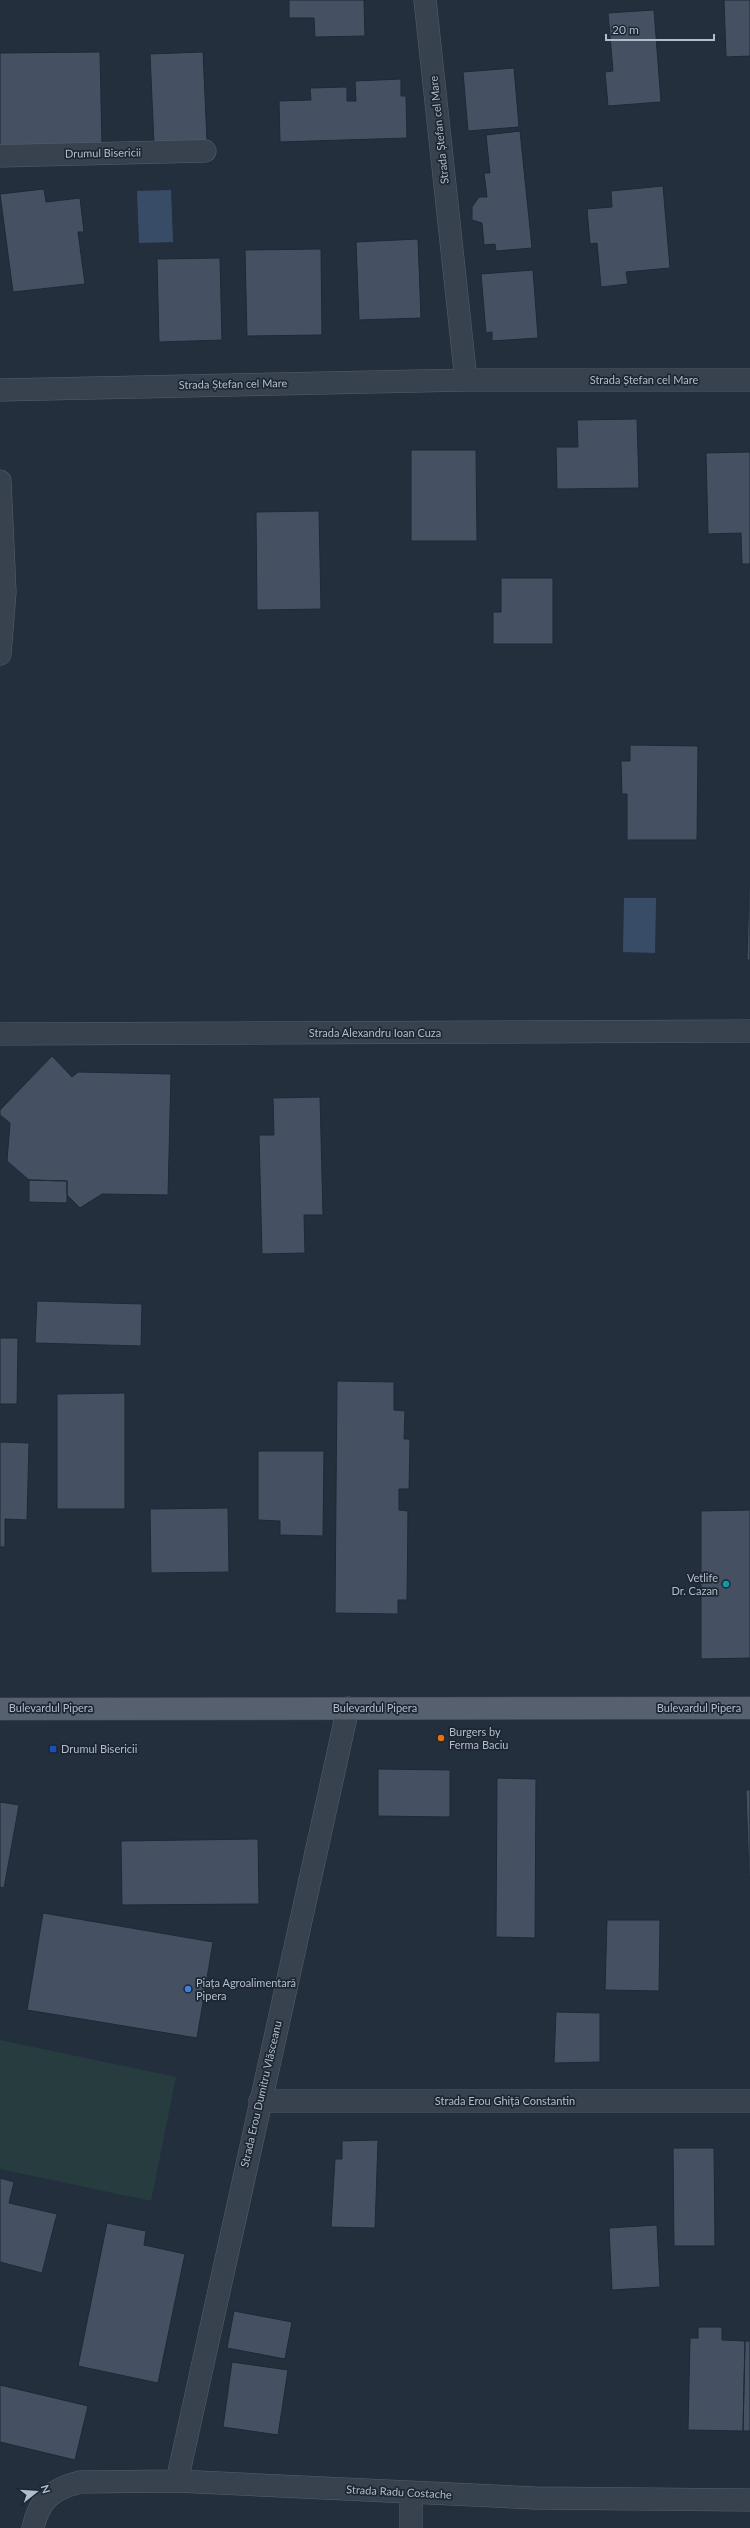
<svg xmlns="http://www.w3.org/2000/svg" width="750" height="2528" font-family="Lato,sans-serif">
  <style>
    .green { fill: #263c3f }
    .water { fill: #394c67 }
    .building { fill: #455162; stroke: #1f2835 }
    .lines { fill: none; stroke-linecap: round; stroke-linejoin: round }
    .minor-casing { stroke: #565f6c; stroke-width: 23 }
    .major-casing { stroke: #414a57; stroke-width: 23 }
    .minor { stroke: #38414e; stroke-width: 22 }
    .major { stroke: #56606e; stroke-width: 22 }
    .culture-dot { fill: #0f9aa8; stroke: #1d2633; stroke-width: 1.5 }
    .food-dot { fill: #e8710a; stroke: #1d2633; stroke-width: 1.5 }
    .transit-dot { fill: #1a4fb4; stroke: #1d2633; stroke-width: 1.5 }
    .shop-dot { fill: #3f7fe0; stroke: #1d2633; stroke-width: 1.5 }
    .labels { text-anchor: middle; stroke-width: 3.5; stroke-linejoin: round; paint-order: stroke }
    .street-label { font-size: 11px; fill: #b4bcc9; stroke: #1d2633 }
    .poi-label { font-size: 11px; fill: #b4bcc9; stroke: #1d2633; text-anchor: start }
  </style>
  <rect width="100%" height="100%" fill="#242f3e"/>
  <path class="green" d="M0,2040L176,2077L151,2201L0,2169Z"/>
  <path class="water" d="M171,190L173,242L139,243L137,191Z
    M624,898H656L655,953L623,952Z"/>
  <path class="building" d="M289,0H364L365,36L315,37L314,18H289Z
    M724,0H750V56L726,57Z
    M654,10L661,102L608,106L605,72L613,71L608,13Z
    M100,52L102,145L0,146V53Z
    M203,52L207,142L154,144L150,54Z
    M514,68L519,127L468,131L463,72Z
    M401,79V96H406L407,138L280,142L279,101L311,100L310,88L347,87V101H356L355,81Z
    M520,131L532,248L496,251L495,244L484,245L482,223L472,220V207L479,197H487L484,173H490L486,135Z
    M663,186L670,268L626,272L628,284L601,287L597,243L590,244L587,209L612,207L611,191Z
    M44,189L46,202L80,198L84,232H78L85,284L13,292L0,194Z
    M418,239L421,318L359,320L356,242Z
    M321,249L322,335L247,336L245,250Z
    M220,258L222,340L159,342L157,259Z
    M533,270L538,338L492,341V332L486,333L481,274Z
    M637,419L639,488L557,489L556,447H578L577,420Z
    M411,450H476L477,541H411Z
    M750,452V564H742L741,533L708,534L706,453Z
    M319,511L321,609L257,610L256,512Z
    M501,578H553V644H493V612H501Z
    M630,745L698,746L697,840H627V794H622L621,761H630Z
    M749,886H750V960H747Z
    M52,1056L72,1077L78,1072L171,1074L168,1195L102,1194L80,1208L67,1195V1181L29,1180L7,1161L10,1123L0,1115V1110Z
    M320,1097L323,1215H304L305,1253L262,1254L259,1135H274L273,1098Z
    M29,1180L67,1181V1203L29,1202Z
    M37,1301L142,1304L141,1346L35,1343Z
    M0,1338H18L17,1404H0Z
    M337,1381L394,1382V1410L405,1411L404,1439H410L409,1489H399V1510L408,1511L407,1600H398V1614L335,1613Z
    M125,1393V1509H57V1394Z
    M0,1442L29,1443L27,1520L5,1519V1547H0Z
    M258,1451H324L323,1536L280,1535V1521L258,1520Z
    M228,1508L229,1572L151,1573L150,1509Z
    M750,1510V1658L701,1659V1511Z
    M378,1769L450,1770V1817L378,1816Z
    M497,1778L536,1779L535,1938L496,1937Z
    M746,1790H750V1877H749Z
    M0,1802L19,1805L4,1888L0,1887Z
    M258,1839L259,1904L122,1905L121,1841Z
    M43,1913L213,1942L197,2038L27,2010Z
    M607,1920H660L659,1991L605,1990Z
    M556,2012L600,2013V2062L554,2063Z
    M378,2140L375,2228L331,2227L335,2159H342V2141Z
    M673,2148H714L715,2246H674Z
    M0,2178L14,2182L9,2203L57,2214L42,2273L0,2262Z
    M107,2223L146,2231L144,2245L185,2254L158,2383L78,2366Z
    M657,2225L660,2287L612,2290L609,2228Z
    M234,2311L292,2322L285,2359L227,2348Z
    M698,2327H722V2340L745,2341L743,2431L688,2430L690,2338H698Z
    M745,2341H750V2431H743Z
    M232,2362L288,2370L278,2435L223,2427Z
    M0,2385L88,2406L75,2460L0,2442Z"/>
  <g class="lines">
    <defs>
      <path id="minor" d="M425,0L466,380
        M0,156L205,151
        M0,390L466,380H750
        M0,481L5,592L0,654
        M0,1034L750,1031
        M260,2101H750
        M177,2481L348,1708
        M33,2528C39,2500 52,2489 80,2482L177,2481L535,2498L750,2500
        M411,2528V2493"/>
      <path id="major" d="M0,1709L750,1708"/>
    </defs>
    <use href="#minor" class="minor-casing"/>
    <use href="#major" class="major-casing"/>
    <use href="#minor" class="minor"/>
    <use href="#major" class="major"/>
  </g>
  <circle class="culture-dot" cx="726" cy="1584" r="4"/>
  <circle class="food-dot" cx="441" cy="1738" r="4"/>
  <rect class="transit-dot" x="49" y="1745" width="8" height="8" rx="2"/>
  <circle class="shop-dot" cx="188" cy="1989" r="4"/>
  <g class="labels">
    <g class="street-label">
      <text transform="translate(439 130) rotate(-96)" y="4">Strada Ștefan cel Mare</text>
      <text transform="translate(103 153) rotate(-1)" y="4">Drumul Bisericii</text>
      <text x="644" y="384">Strada Ștefan cel Mare</text>
      <text transform="translate(233 384) rotate(-1)" y="4">Strada Ștefan cel Mare</text>
      <text x="375" y="1037">Strada Alexandru Ioan Cuza</text>
      <text x="51" y="1712">Bulevardul Pipera</text>
      <text x="375" y="1712">Bulevardul Pipera</text>
      <text x="699" y="1712">Bulevardul Pipera</text>
      <text transform="translate(261 2094) rotate(-77)" y="4">Strada Erou Dumitru Vlăsceanu</text>
      <text x="505" y="2105">Strada Erou Ghiță Constantin</text>
      <text transform="translate(399 2492) rotate(3)" y="4">Strada Radu Costache</text>
    </g>
    <g class="poi-label">
      <text x="718" y="1582" text-anchor="end">Vetlife<tspan x="718" dy="13">Dr. Cazan</tspan></text>
      <text x="449" y="1736">Burgers by<tspan x="449" dy="13">Ferma Baciu</tspan></text>
      <text x="61" y="1753">Drumul Bisericii</text>
      <text x="196" y="1987">Piața Agroalimentară<tspan x="196" dy="13">Pipera</tspan></text>
    </g>
  </g>
  <g transform="translate(36 2492) rotate(73)" stroke="#1d2633" stroke-width="3" paint-order="stroke">
  <path d="M0-3L7 15L0 10L-7 15Z" fill="#b4bcc9"/>
  <text y="-6" font-size="11" font-weight="bold" text-anchor="middle" fill="#b4bcc9">N</text>
  </g>
  <path d="M606 34v6h108v-6" fill="none" stroke="#b4bcc9" stroke-width="2"/>
  <text x="612" y="34" font-size="12" fill="#b4bcc9" stroke="#1d2633" stroke-width="3" paint-order="stroke">20 m</text>
</svg>
